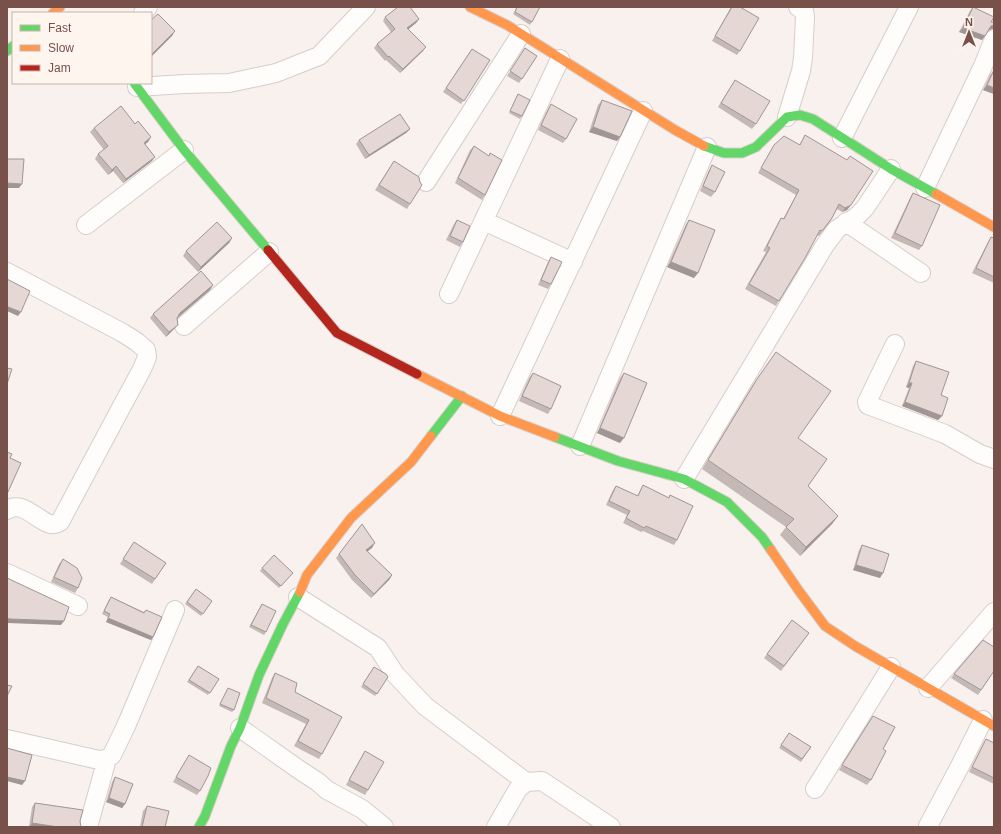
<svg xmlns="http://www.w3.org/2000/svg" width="1001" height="834" font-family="Arial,sans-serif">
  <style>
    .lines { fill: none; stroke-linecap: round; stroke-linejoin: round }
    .street-casing { stroke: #d7cdca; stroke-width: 20 }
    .fast-casing { stroke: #d9cecb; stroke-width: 11 }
    .slow-casing { stroke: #d9cecb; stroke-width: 11 }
    .jam-casing { stroke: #d9cecb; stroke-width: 11 }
    .street { stroke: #fefdfc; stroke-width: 18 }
    .fast { stroke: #63d668; stroke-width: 9 }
    .slow { stroke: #ff974d; stroke-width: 9 }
    .jam { stroke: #b3261e; stroke-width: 9 }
    .wall { fill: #c5b9b6 }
    .shaded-wall { fill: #a09694 }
    .building { fill: #e5d7d4; stroke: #a09694 }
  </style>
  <rect width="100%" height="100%" fill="#f8f1ed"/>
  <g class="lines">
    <defs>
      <path id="street" d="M143,13L148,7
        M137,87L184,84L229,83L276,73L319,56L366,7
        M787,117L801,71L803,58L805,17L804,11L798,7
        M842,138L909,7
        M426,182L521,34
        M925,188L983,66L994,39
        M484,221L573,262
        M846,222L921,273
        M86,225L184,150
        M7,272L123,333L137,342L146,350L147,357L142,369L122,406L60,522C59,523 55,524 54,524C49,525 45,522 42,520C30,513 20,502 7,510
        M449,294L560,59
        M184,326L269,252
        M895,344L867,402L868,405L945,434L980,454L994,459
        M500,416L643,111
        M580,446L707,147
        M684,479L825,245L837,229L856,217L865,208L891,169
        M7,573L78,606
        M298,597L378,648L395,674L425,706L526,782
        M928,688L994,612
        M240,728L301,771L318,782L327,790L362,809L384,827
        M7,739L99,760L107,759L112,755L126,726L175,610
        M815,789L891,667
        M928,826L960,766L983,720
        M88,827L107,759
        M496,827L518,789L526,782L542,781L611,827"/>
      <path id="fast" d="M7,51L13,46
        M134,83L184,150L268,250
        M704,146L724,153H742L756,147L787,117L800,115L813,119L891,169L936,194
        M431,436L462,396
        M555,437L618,461L684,479L727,502L762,537L771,550
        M199,827L205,816L231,746L240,728L259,675L283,624L300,592"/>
      <path id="slow" d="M470,7L507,25L675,130L704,146
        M53,13L60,7
        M936,194L994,227
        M417,374L500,416L555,437
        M771,550L799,591L825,626L855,646L994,726
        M300,592L307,575L351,518L411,462L431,436"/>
      <path id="jam" d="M268,250L337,333L417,374"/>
    </defs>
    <use href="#street" class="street-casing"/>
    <use href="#fast" class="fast-casing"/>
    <use href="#slow" class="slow-casing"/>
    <use href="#jam" class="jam-casing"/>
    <use href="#street" class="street"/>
    <use href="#fast" class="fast"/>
    <use href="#slow" class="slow"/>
    <use href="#jam" class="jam"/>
  </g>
  <path class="wall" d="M517,7H540L530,25L513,14Z
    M731,7H740V51L737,55L712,41Z
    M973,7L991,22L992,29L988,31L982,40L959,32L970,11Z
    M385,17L419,19L416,23L408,29L423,51L400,73L386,60L385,61L374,48L377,44L391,32L383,21Z
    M525,48L537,56L519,83L507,76Z
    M472,49L490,60L461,104L443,92Z
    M994,70V94L983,90L990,75Z
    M735,80L756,124L752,129L718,107Z
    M518,94L522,116L520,119L509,113Z
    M602,100L620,137L617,141L589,132L598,105Z
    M551,104L566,139L563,143L538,130L548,109Z
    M135,124L151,137L148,142L145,144L152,161L123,183L113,171L108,175L95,159L98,154L104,150L90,132L94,128Z
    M410,129L406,133L365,159L356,144L359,140Z
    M805,135L851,205L847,210L842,212L837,209L829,223L819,236L817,235L776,306L745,289L766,252L763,251L778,223L781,218L783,219L796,195L758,173L774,145L800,144Z
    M474,146L489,156L485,195L482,200L455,183L470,150Z
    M394,161L420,182L410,204L407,209L375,190Z
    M712,165L715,192L711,197L700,191L709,170Z
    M913,193L922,246L919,250L891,238L910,198Z
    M457,220L463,242L460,247L446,240L454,224Z
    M689,220L694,278L667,267L686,224Z
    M991,237L994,238V283L972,273L988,242Z
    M232,238L229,243L198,272L183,256L186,251Z
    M551,257V284L548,289L538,285L548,262Z
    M213,285L210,290L178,318L174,329L166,337L150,318L153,314Z
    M776,352L798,438L808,486L838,516L832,524L800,556L780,535L786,527L702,469L751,388Z
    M916,361L942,416L938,420L902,406L909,388L906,387L913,366Z
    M533,373L551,409L548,414L519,401L529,378Z
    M624,373L620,443L597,433L620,378Z
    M643,485L668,498L670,495L677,540L674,545L643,531L641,532L623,523L627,515L606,505L613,490L616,486L637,496Z
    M134,542L166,563L152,584L120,564Z
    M862,545L880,578L853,570L859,550Z
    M372,548L367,552L392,575L389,580L371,598L352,580L336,558L339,554Z
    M63,559L78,588L75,593L51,582L59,564Z
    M262,568L293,573L279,588L260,571Z
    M196,589L212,601L201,616L185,604Z
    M111,597L144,612L146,610L153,637L151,640L106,622L108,617L102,614L109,600Z
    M262,604L266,632L264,635L249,627Z
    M792,620L809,633L781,671L764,658Z
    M198,666L219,679L208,695L187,682Z
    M374,667L388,677L375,696L361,687Z
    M994,671L978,695L951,678L954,674Z
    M275,673L295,692L342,717L322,754L319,759L294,746L306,724L262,703L272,678Z
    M228,688L234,710L232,712L219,706Z
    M873,716L883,749L871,780L867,785L839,770Z
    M789,733L811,747L801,762L779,748Z
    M986,739L994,743V784L969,772L983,744Z
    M365,751L368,790L365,795L346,785L362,756Z
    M189,755L200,791L197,795L173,782Z
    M115,777L125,804L122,808L106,802L112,782Z
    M35,803L80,821L81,827H29L32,807Z
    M147,806L165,827H140L143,811Z"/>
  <path class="shaded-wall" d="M419,19L416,23L405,32L407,28Z
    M994,25V29H992L987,31L991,26Z
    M963,28L985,36L982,40L959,32Z
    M175,31L172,36L151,57V55Z
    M426,47L423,51L400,73L403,69Z
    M987,85L994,88V94L983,90Z
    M593,127L620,137L617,141L589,132Z
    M410,129L406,133L365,159L369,155Z
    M151,137L148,142L140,148L144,143Z
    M155,157L152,161L123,183L126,179Z
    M116,166L113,171L108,175L112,170Z
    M7,183L22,184L19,188H7Z
    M851,205L847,210L842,212L845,208Z
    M232,238L229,243L198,272L201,267Z
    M671,262L698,273L694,278L667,267Z
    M213,285L210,290L177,318L180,313Z
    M8,307L21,312L18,316L7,311V309Z
    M178,325L166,337L169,332Z
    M909,383H912L909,388L906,387Z
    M905,402L942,416L938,420L902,406Z
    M600,428L624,438L620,443L597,433Z
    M838,516L832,524L800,556L806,547Z
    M375,543L372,548L362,555L366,550Z
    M856,565L883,573L880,578L853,570Z
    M392,575L389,580L371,598L374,594Z
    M7,618L64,621L61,625L7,623Z
    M108,618L153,637L151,640L106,622Z
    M7,777L25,781L22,785L7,781Z
    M109,798L125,804L122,808L106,802Z
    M32,823L58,827H29Z"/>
  <path class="building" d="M398,7H410L419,19L407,28L426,47L403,69L389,56L388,57L377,44L395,29L385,17Z
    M517,7H540L532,22L515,12Z
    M732,7H740L759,18L740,51L715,36Z
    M973,7L994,17L991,22H994V25L991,26L985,36L963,28Z
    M158,14L175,31L151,55V20Z
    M525,48L537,56L522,79L510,71Z
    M472,49L490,60L464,101L446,88Z
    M994,70V88L987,85Z
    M735,80L770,101L756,124L721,103Z
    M518,94L530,100L522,116L510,111Z
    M602,100L632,111L620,137L593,127Z
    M551,104L577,119L566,139L541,125Z
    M121,106L135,124L138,121L151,137L144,143L155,157L126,179L116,166L112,170L98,154L108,146L94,128Z
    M400,114L410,129L369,155L359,140Z
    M805,135L847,160L850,156L873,171L851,205L845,208L839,204L832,218L822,231L820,230L805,258L779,301L749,284L770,248L767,246L781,218L784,219L799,190L761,168L774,145L784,136L800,145Z
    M474,146L489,156L490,153L502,160L485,195L458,178Z
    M7,159H24L22,184L7,183Z
    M394,161L419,177L420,182L422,185L410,204L379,185Z
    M712,165L725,172L715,192L703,186Z
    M913,193L940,205L922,246L895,233Z
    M457,220L470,226L463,242L450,236Z
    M689,220L715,230L698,273L671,262Z
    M217,222L232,238L201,267L186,251Z
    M991,237L994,238V277L976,268Z
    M551,257L562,262L551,284L541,280Z
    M201,271L213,285L180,313L177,318L178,325L169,332L153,314Z
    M7,279L30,291L21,312L8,307L7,311Z
    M776,352L831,391L798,438L827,459L808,486L838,516L806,547L786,527L794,519L708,460L757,379Z
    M916,361L949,372L941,395L948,398L942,416L905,402L912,383H909Z
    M7,368L12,369L7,384Z
    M533,373L561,386L551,409L522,396Z
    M624,373L647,383L624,438L600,428Z
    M7,452L12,454L10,458L21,463L8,492H7Z
    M643,485L669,498L670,495L693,506L677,540L646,526L644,528L626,518L630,511L609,501L616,486L638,496Z
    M362,524L375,543L366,550L392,575L374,594L355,575L339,554Z
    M134,542L166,563L155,579L123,559Z
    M862,545L889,554L883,573L856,565Z
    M274,555L293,573L281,586L262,568Z
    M63,559L77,568L82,578L78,588L54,577Z
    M7,578L69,607L64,621L9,619L7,618Z
    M196,589L212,601L203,614L187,602Z
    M111,597L144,613L146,610L162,617L153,637L108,618L110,614L104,611Z
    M262,604L276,611L266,632L251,625Z
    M792,620L809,633L784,666L767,654Z
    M983,640L994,647V671L981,690L954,674Z
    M198,666L219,679L210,693L189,680Z
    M374,667L386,674L388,677L377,694L363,684Z
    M275,673L297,683L295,692L342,717L322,754L298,741L309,720L266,698Z
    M7,685L12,686L7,696Z
    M228,688L240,693L234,710L220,704Z
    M873,716L895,727L883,749L886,751L871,780L842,765Z
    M789,733L811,747L802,759L781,745Z
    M986,739L994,743V778L972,767Z
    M7,748L32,755L25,781L7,777Z
    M365,751L384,762L368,790L349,780Z
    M189,755L211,768L208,776L200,791L176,777Z
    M115,777L133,784L125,804L109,798Z
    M35,803L83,810L80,821L81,827H58L32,823Z
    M147,806L169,811L165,827H142Z"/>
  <rect width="1001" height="834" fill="none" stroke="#78514b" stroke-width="16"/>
  <rect x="12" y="12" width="140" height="72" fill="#fff5ef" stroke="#c9b3ad"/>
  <rect x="20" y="25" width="20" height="6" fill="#63d668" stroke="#c9b3ad"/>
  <text x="48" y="32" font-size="12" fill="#78514b">Fast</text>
  <rect x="20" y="45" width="20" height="6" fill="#ff974d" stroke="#c9b3ad"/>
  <text x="48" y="52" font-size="12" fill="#78514b">Slow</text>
  <rect x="20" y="65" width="20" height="6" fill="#b3261e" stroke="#c9b3ad"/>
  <text x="48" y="72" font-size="12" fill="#78514b">Jam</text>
  <g transform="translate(969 32)" stroke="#fff5ef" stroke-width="3" paint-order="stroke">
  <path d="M0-3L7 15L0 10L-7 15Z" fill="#78514b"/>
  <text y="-6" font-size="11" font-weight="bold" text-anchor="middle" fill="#78514b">N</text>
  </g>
</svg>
